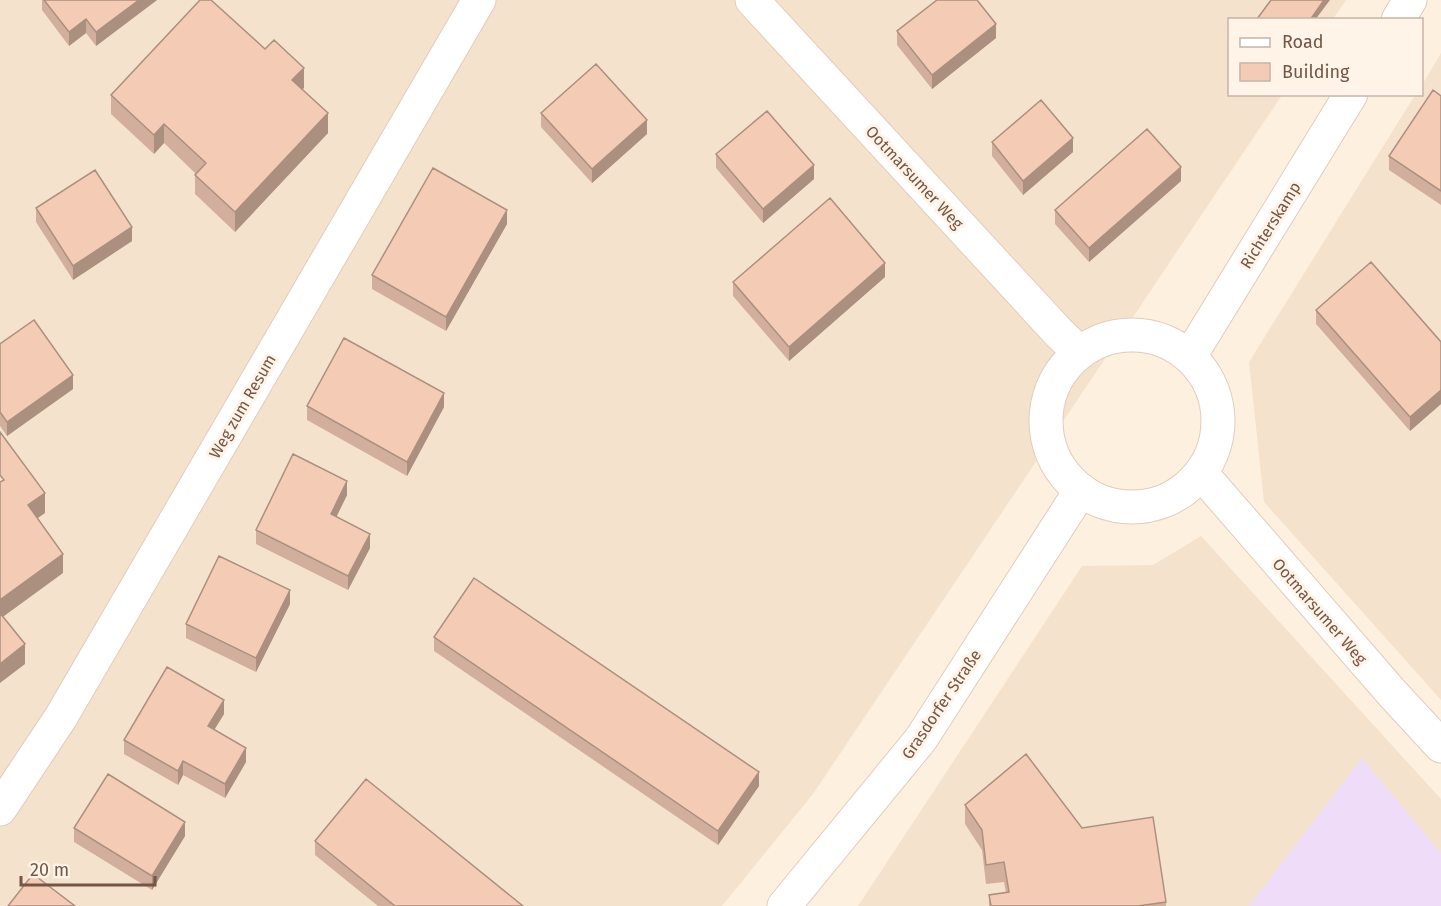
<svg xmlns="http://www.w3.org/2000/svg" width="1441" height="906" font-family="'Fira Sans',sans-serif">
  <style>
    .residential { fill: #f5e2cd }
    .education { fill: #eedcf9 }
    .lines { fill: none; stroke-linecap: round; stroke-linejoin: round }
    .minor-casing { stroke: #e2ccbb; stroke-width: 35 }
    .tertiary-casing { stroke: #e2ccbb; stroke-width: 35 }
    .minor { stroke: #fff; stroke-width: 33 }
    .tertiary { stroke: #fff; stroke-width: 33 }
    .wall { fill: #d2af9d }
    .shaded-wall { fill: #ab8f7f }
    .building { fill: #f4ccb6; stroke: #ab8f7f; stroke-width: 1.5 }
    .labels { text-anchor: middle; stroke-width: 6; stroke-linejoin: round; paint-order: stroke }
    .street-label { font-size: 16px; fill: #755546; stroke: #fff4e7 }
  </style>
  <rect width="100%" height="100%" fill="#fdf0df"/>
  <path class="residential" d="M0,0H1346L1333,19L1230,20V94L1282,95L813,794L722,906H0Z
    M1441,53V700L1264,502L1249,362L1415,95L1422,94V85Z
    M1201,536L1441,799V906H858L1082,566L1153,565Z"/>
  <path class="education" d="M1362,758L1441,853V906H1249Z"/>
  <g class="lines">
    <defs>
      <path id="minor" d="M0,809L61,717L479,0"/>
      <path id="tertiary" d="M752,0L1059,333L1079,352
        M1398,20L1410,0
        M1046 421a86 86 0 1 1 172 0a86 86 0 1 1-172 0Z
        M1190,356L1351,94
        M1201,473L1392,693L1441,746
        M784,906L921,739L1081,490"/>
    </defs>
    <use href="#minor" class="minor-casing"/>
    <use href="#tertiary" class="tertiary-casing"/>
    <use href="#minor" class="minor"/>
    <use href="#tertiary" class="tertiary"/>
  </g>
  <path class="wall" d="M42,0H157L96,46L86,33L69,46L42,10Z
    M897,31L996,38L932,89L897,45Z
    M304,88L302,89L328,133L235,232L195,194V175L196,174L164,143L154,154L111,114V95Z
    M1441,96V205L1389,170V156Z
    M541,113L647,134L592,183L541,127Z
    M992,142L1073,152L1023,195L992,156Z
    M716,154L814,179L763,223L716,168Z
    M1181,181L1089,262L1055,224V210Z
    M36,208L132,241L73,280L36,222Z
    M507,224L446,331L372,289V275Z
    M885,277L789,361L733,296V282Z
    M1316,310L1441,342V404L1410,431L1316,324Z
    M0,344L73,389L7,436L0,426Z
    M307,406L444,407L407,476L307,420Z
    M347,495L336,517L370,548L348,590L256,544V530Z
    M290,604L256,672L186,638V624Z
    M434,637L759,786L718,845L434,651Z
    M224,714L214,730L246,762L225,798L183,775L178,785L124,754V740Z
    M965,805L1082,828L1166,902V906H989V895L1006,893L1004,882L986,884L982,850L965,824Z
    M74,828L185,836L152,890L74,842Z
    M315,841L523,906H378L315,855Z"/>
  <path class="shaded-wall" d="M139,0H157L96,46V32Z
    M1324,0H1330L1315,20H1310Z
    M86,19V33L69,46V32Z
    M996,24V38L932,89V75Z
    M304,68V88L292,100V80Z
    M328,113V133L235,232V212Z
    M647,120V134L592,183V169Z
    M164,124V143L154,154V135Z
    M1073,138V152L1023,195V181Z
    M814,165V179L763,223V209Z
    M1181,167V181L1089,262V248Z
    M507,210V224L446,331V317Z
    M132,227V241L73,280V266Z
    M885,263V277L789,361V347Z
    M73,375V389L7,436V422Z
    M1441,390V404L1410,431V417Z
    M444,393V407L407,476V462Z
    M347,481V495L331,528V514Z
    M45,493V513L28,525V505Z
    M370,534V548L348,590V576Z
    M63,554V573L0,619V600Z
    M290,590V604L256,672V658Z
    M25,644V664L0,683V664Z
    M224,700V714L208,740V726Z
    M246,748V762L225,798V784Z
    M183,761V775L178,785V771Z
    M759,772V786L718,845V831Z
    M185,822V836L152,890V876Z"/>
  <path class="building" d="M44,0H139L96,32L86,19L69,32Z
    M200,0H211L265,49L274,40L304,68L292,80L328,113L235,212L195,175L206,163L164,124L154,135L111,95Z
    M937,0H977L996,24L932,75L897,31Z
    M1271,0H1324L1310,20H1258L1257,19Z
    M596,64L647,120L592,169L541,113Z
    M1433,90L1441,96V191L1389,156Z
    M1041,100L1073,138L1023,181L992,142Z
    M767,111L814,165L763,209L716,154Z
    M1147,129L1181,167L1089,248L1055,210Z
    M433,168L507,210L446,317L372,275Z
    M95,170L132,227L73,266L36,208Z
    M830,198L885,263L789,347L733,282Z
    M1371,262L1441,342V390L1410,417L1316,310Z
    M34,320L73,375L7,422L0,412V344Z
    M344,338L444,393L407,462L307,406Z
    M0,432L45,493L28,505L63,554L0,600V482L4,480L0,475Z
    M293,454L347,481L331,514L370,534L348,576L256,530Z
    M219,556L290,590L256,658L186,624Z
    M474,578L759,772L718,831L434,637Z
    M0,613L25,644L0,664Z
    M167,667L224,700L208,726L246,748L225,784L183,761L178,771L124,740Z
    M1026,754L1082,828L1153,817L1166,902L1138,906H991L989,895L1009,892L1004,862L986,865L982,830L965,805Z
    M108,774L185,822L152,876L74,828Z
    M366,779L523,906H395L315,841Z
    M33,874L75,906H8Z"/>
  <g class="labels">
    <g class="street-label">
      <text transform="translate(915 177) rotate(47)" y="6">Ootmarsumer Weg</text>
      <text transform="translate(1270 225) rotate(-58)" y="6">Richterskamp</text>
      <text transform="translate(242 406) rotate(-60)" y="6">Weg zum Resum</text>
      <text transform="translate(1320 611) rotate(49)" y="6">Ootmarsumer Weg</text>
      <text transform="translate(941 704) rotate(-56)" y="6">Grasdorfer Straße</text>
    </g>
  </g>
  <rect x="1228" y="18" width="195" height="78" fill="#fff4e7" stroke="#c8b4a7" stroke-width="1.5"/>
  <rect x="1240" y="38" width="30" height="9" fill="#ffffff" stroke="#c8b4a7" stroke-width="1.5"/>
  <text x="1282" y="48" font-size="18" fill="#755546">Road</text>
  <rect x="1240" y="63" width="30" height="18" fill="#f4ccb6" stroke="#c8b4a7" stroke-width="1.5"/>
  <text x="1282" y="78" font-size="18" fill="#755546">Building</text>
  <path d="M21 876v9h134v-9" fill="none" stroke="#755546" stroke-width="3"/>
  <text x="30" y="876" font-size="18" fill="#755546" stroke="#fff4e7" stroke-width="4.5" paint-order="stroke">20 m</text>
</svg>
